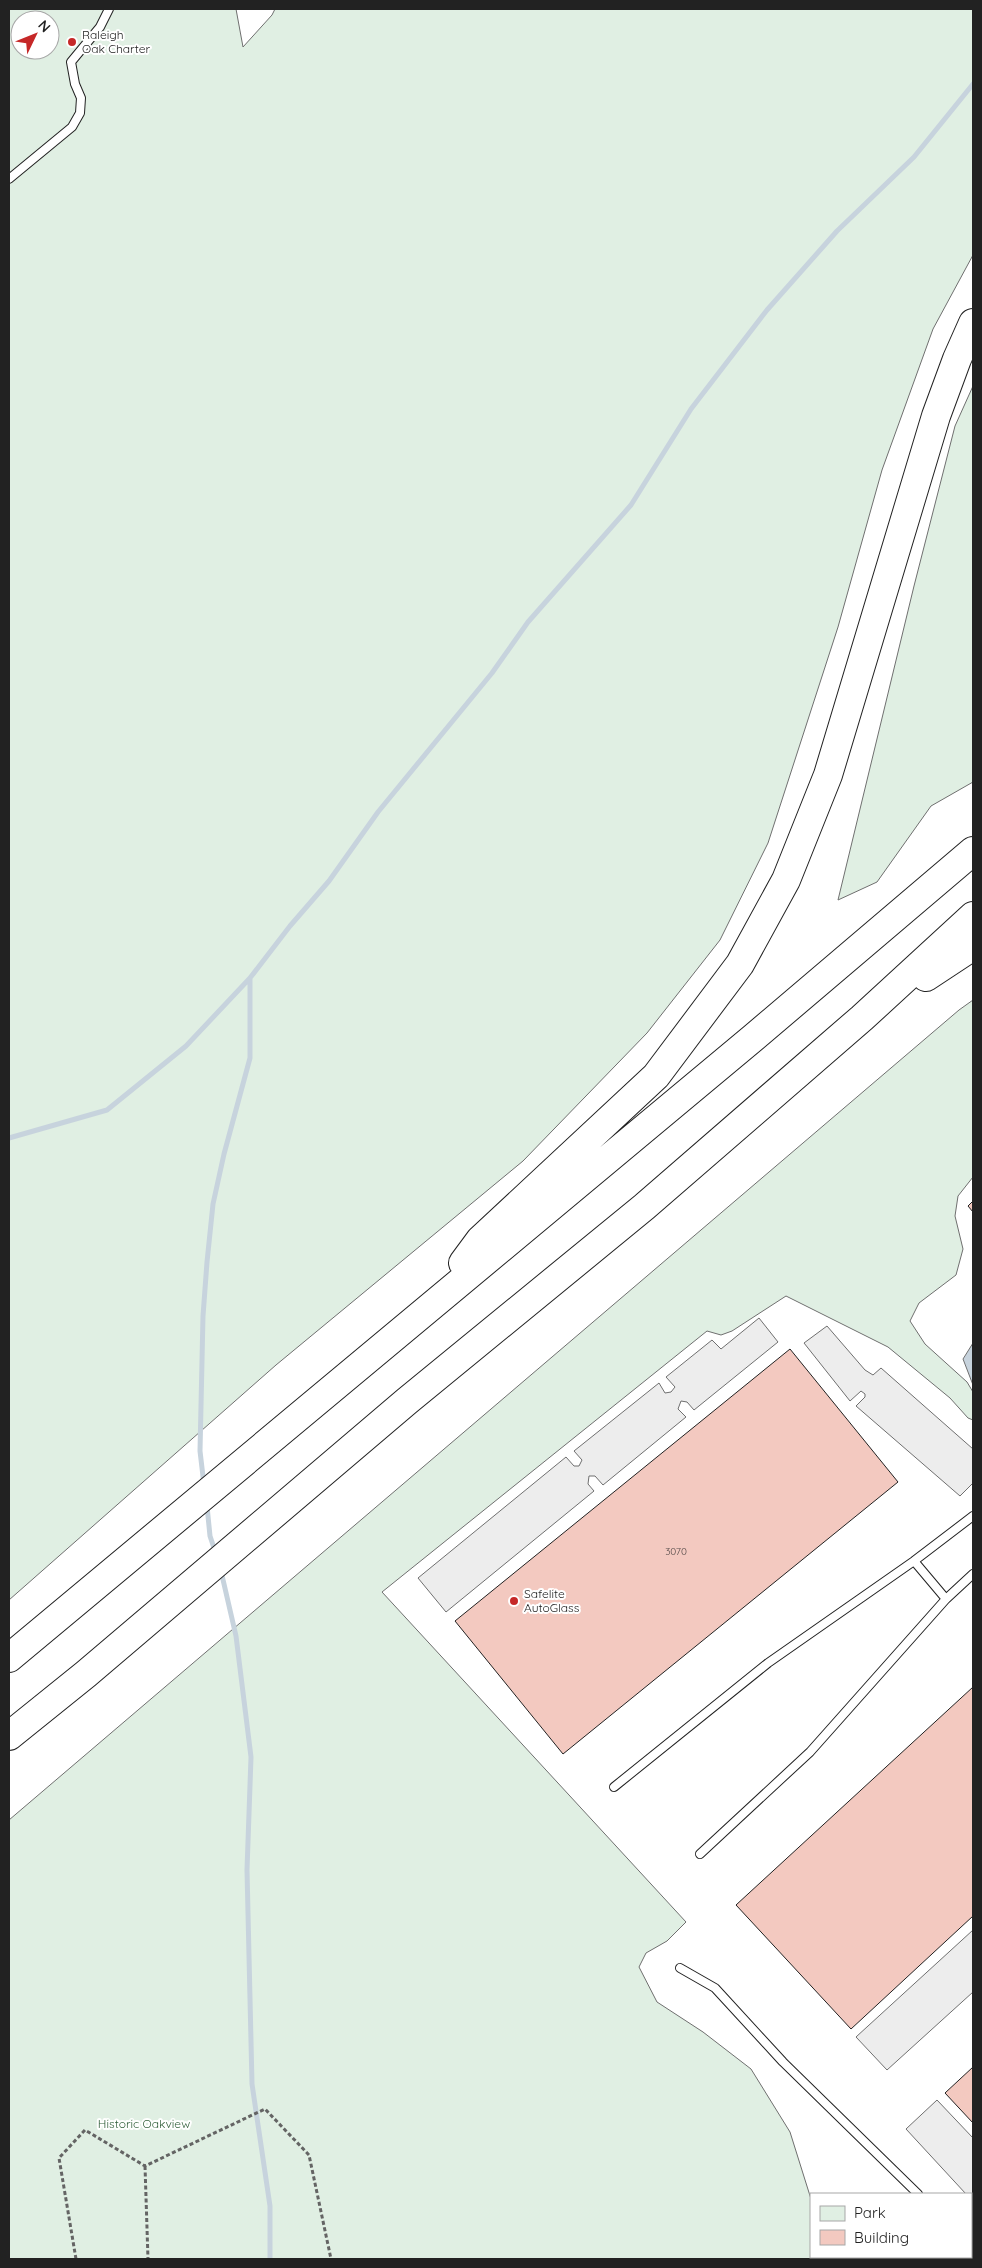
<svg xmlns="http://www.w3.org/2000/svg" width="982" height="2268" font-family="Quicksand,sans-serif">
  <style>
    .green { fill: #e0efe3; stroke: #6f6f6f; fill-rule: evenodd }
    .parking { fill: #ededed; stroke: #6f6f6f }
    .water { fill: #c7d3dd; stroke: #6f6f6f }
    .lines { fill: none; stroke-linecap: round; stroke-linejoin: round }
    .stream { stroke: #c7d3dd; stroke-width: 5 }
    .building { fill: #f3c9c0; stroke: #222 }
    .lane-casing { stroke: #222; stroke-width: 10 }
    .highway-casing { stroke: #222; stroke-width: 30 }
    .path { stroke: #646464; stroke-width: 3; stroke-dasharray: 4 2.5; stroke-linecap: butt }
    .lane { stroke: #fff; stroke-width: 8 }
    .highway { stroke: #fff; stroke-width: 28 }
    .poi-dot { fill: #c62828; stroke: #fff; stroke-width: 2 }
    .labels { text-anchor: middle; stroke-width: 4; stroke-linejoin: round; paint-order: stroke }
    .number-label { font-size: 10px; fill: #564c4a }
    .poi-label { font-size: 12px; fill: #222; stroke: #fff; text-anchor: start }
    .park-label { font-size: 12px; fill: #2f5e38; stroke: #fff }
  </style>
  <rect width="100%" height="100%" fill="#fff"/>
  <path class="green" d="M9,9H236L243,47L272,15L275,9H973V255L933,329L882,470L838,627L768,843L720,940L647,1033L523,1161L276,1365L9,1600ZM20,20H50V50H20Z
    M973,386V782L931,806L877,882L838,900L914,586L955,426Z
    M973,1000V1177L958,1196L955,1216L963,1249L956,1275L919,1303L910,1321L925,1344L967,1382L973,1392V1420L968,1418L950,1398L888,1347L786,1296L732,1331L721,1335L707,1331L382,1592L686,1922L667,1941L646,1953L639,1967L657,2002L703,2032L751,2069L790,2132L811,2199V2257H820L818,2259H9V1820L959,1010Z"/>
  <path class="parking" d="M759,1318L778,1342L694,1410L687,1402L681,1401L678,1409L686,1417L603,1485L595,1476H589L588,1484L594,1491L446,1612L418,1578L566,1457L574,1466H579L582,1460L574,1451L659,1383L665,1393L671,1392L675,1387L666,1377L712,1340L721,1349Z
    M827,1326L865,1370L873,1375L881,1368L973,1449V1483L960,1496L856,1406L865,1397V1394L861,1391L850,1401L804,1343Z
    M973,1930V1992L887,2070L856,2037Z
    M937,2100L973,2138V2202L971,2194H966L906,2129Z"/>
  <path class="water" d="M973,1343V1385L963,1359Z"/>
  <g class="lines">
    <path class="stream" d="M9,1138L107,1110L186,1046L250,978L290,926L329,881L378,812L492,673L528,622L631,505L691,409L767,310L837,231L914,157L973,84
      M204,1485L200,1451L203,1316L207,1262L213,1204L224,1154L250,1058V978
      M207,1506L210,1536L216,1554
      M221,1571L236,1636L251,1757L247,1870L252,2084L270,2206V2259"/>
  </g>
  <path class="building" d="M973,1201V1212L968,1206Z
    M790,1349L898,1482L563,1754L455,1621Z
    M973,1687V1916L851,2029L736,1905Z
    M973,2067V2123L945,2093Z"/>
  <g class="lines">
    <defs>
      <path id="lane" d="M9,179L72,127L80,113L81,98L75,84L71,62L100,27L109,9
        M914,1561L946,1599L973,1574
        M614,1787L768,1663L914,1561L973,1516
        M700,1854L810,1752L946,1599
        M680,1968L715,1988L783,2062L918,2194
        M971,2251L973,2254"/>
      <path id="highway" d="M926,977L973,946
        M463,1263L480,1240L656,1076L740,964L786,880L828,775L936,416L957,359L973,323
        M9,1658L753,1038L973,851
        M9,1736L86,1674L407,1401L644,1207L862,1018L973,916"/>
    </defs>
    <use href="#lane" class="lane-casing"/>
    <use href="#highway" class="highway-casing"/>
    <path class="path" d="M145,2166L148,2259
      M76,2259L59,2158L85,2130L145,2166L265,2109L309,2155L331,2259"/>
    <use href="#lane" class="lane"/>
    <use href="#highway" class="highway"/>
  </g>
  <g class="poi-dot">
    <circle cx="72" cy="42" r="5"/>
    <circle cx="514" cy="1601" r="5"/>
  </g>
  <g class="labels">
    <g class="number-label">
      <text x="676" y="1555">3070</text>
    </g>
    <g class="poi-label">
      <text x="82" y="39">Raleigh<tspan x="82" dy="14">Oak Charter</tspan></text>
      <text x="524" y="1598">Safelite<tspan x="524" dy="14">AutoGlass</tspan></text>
    </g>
    <g class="park-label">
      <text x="144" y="2128">Historic Oakview</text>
    </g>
  </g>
  <rect width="982" height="2268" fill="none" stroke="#222222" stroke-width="20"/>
  <rect x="810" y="2193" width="162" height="65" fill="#ffffff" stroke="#a7a7a7"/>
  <rect x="820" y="2206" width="25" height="15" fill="#e0efe3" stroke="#a7a7a7"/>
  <text x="854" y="2218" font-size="15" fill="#222222">Park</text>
  <rect x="820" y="2230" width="25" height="15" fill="#f3c9c0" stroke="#a7a7a7"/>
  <text x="854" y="2243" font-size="15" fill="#222222">Building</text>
  <g transform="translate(35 35) rotate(47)"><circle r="24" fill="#ffffff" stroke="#a7a7a7"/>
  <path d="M0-4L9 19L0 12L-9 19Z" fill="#c62828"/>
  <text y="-8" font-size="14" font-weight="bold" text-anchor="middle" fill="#222222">N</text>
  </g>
</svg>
